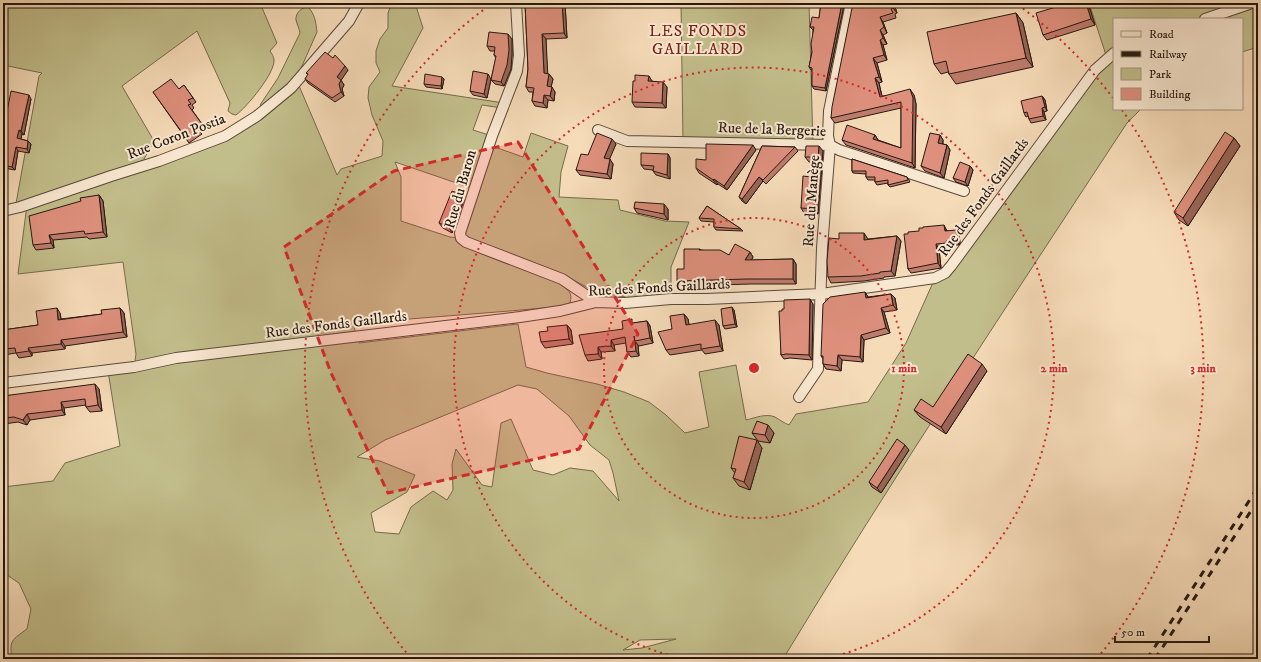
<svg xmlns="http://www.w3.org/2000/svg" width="1261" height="662" font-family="'IM FELL DW Pica',serif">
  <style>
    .green { fill: #c2be8b; stroke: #746b4e; fill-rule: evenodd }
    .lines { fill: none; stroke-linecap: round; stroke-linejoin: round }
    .street-casing { stroke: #59493b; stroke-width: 12 }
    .street { stroke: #f9e8d1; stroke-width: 10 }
    .rail { stroke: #251811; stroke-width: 3; stroke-dasharray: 7 7; stroke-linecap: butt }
    .wall { fill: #bf7c6c; stroke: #251811 }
    .shaded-wall { fill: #9b6558; stroke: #251811 }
    .building { fill: #de907d; stroke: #251811 }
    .marked { fill: #d62828; fill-opacity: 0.2; stroke: #d62828; stroke-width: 3; stroke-dasharray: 8 5; stroke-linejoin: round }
    .ring { fill: none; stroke: #d62828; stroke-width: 2; stroke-dasharray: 2 4 }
    .labels { text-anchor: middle; stroke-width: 4; stroke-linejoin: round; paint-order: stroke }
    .street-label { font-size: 15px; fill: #251811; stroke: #f9e8d1 }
    .neighbourhood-label { font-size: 16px; letter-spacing: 1px; fill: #7a1f14; stroke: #f9e8d1 }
    .centre { fill: #d62828; stroke: #f9e8d1; stroke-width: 2 }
    .ring-label { font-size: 12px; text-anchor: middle; font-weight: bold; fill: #d62828; stroke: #f9e8d1; stroke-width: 4; stroke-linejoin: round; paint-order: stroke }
  </style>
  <rect width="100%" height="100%" fill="#f6dbb8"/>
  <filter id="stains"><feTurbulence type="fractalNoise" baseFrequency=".005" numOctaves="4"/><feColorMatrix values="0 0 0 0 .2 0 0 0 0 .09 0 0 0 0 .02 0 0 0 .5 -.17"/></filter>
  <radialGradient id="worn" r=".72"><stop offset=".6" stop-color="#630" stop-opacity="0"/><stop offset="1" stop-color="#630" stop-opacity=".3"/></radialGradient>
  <path class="green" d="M3,3H260L277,43L270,51C272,54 274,57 274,60C275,73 247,107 236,115L232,114L228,111L230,103L197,31L122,86L154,141L144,159L145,164L225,136L264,107L260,105L278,78L300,33C299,28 297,24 296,20C295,13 302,7 308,7C315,14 316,23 317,32L294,84L297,81L337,175L341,169L382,156L383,141L372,115L368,98L369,87L380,72L376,63V51L380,39L388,28V13L391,5L379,3H415L423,28L392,86L504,103L502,108L482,105L473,130L492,136L489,145L523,157L531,133L568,146L561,172L559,197L618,200L620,210L665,221L689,222L671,267V299L625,303V297L602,293L592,290L564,275L560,284C568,290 573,292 570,303L565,306C495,313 424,317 353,324L359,343L518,324L526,367L547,373L597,384L624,392L649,402L666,415L685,433L709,427L699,372L736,365L746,420C755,418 766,413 775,417C780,420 784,423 789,425L796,414L868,402L906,343L935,278L945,273L1107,58L1089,3H1221L1224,12L1252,3H1258V47L1242,52V19H1114V109H1141L1127,123C1011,300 893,477 783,659H12C9,640 12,640 27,629L31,609L19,583L7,575L3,563V487L53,481L65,463L120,446L108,371L134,367L136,354L123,262L18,274L27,205L15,209L39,76L42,73L3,65ZM395,162L474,189L461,238L450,237L401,221V177ZM518,385L537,389L569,416L590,445L609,460L613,473L619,501L593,471L570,468L553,475L533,470L511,419L501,423L492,487L482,485L456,449L452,464L453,490L447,500L433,491L411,507L399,534L375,532L371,513L407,492L415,475L380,461L357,457L385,440ZM676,639L642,648L623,650L640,640Z
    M681,3H809L813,145L683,141Z"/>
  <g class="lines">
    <defs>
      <path id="street" d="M516,3L519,55L517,71L492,136L460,233L461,238L466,242L562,279L596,302
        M1205,19L1252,3
        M598,130L627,141L830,145L839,150L964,191
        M3,211L20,207L111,176L159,161L225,136L257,116L291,88L349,21L359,3
        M3,383L134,367L176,358L520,317L560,311L596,302L625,303L671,299H707L821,294L935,278L945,273L951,266L1095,70L1114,53
        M799,397L818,369L822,248L830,145L828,136L829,111L851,3"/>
    </defs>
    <use href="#street" class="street-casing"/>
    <use href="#street" class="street"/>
    <path class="rail" d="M1147,659L1258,487
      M1155,659L1258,500"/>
  </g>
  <path class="wall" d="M525,3H565L567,38L546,39L547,74H549L553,79L551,87L555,92L554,101L548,100L547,108L535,106L532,101L533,92H529L526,87L528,69Z
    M821,3H843L844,5L826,91L814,89L812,86V70H811L809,67L812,52L813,30L810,27L819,18Z
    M1088,3L1095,25L1047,40L1043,35Z
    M894,4L897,13L895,14L896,18L883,22L887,33L883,35L887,44L883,45L887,60L877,63L882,82L879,83L882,96L914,95L916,104L915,168L846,145L842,140L875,135L878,140L901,148V108L835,123L831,118L874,5Z
    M1016,13L1023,23L1033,67L956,84L949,74L948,72L941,74L934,64Z
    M512,39V55L511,69L504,86L495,84L491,80L496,58L494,55L495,51H490L487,46Z
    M348,70L341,80L344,85L342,89L344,96L335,102L308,83L305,79L308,75L306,73Z
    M442,77L444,79L442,89L426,87L424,84Z
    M491,79L487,98L473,95L470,91Z
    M652,81L667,87L666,108L635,107L632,102Z
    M184,85L196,102L192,105L194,108L192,110L205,128L200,132L202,134L189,143L153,92L179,89Z
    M1042,96L1045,100L1047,111L1044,112L1046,120L1031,123L1029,119L1028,116L1026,117L1024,113Z
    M31,99L24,135L22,134L21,139L28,141L31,144L29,153L18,151L15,170L3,168V132Z
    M940,135L943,140V144L947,145L950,150L944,178L925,171L921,166Z
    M1234,138L1240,146L1188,226L1179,220L1174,212Z
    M616,144L609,159L613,164L611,179L580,175L576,170L588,155Z
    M762,146L795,147L798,151L766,184L763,181L746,204L742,201L739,197Z
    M756,150L727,190L718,184L717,185L699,173L696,168L706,160Z
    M823,151L818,214L804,213L801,208L811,177L813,162H809L805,157Z
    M668,154L670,158V179L656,175L653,171V170L644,169L641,165Z
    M852,159L907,177L909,180L910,182L890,187L888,185V183L877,185L875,182V180H868L866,177V174L853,173L852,171Z
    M970,166L973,170L968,186L956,182L953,178Z
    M460,194L464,200L452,233L443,228L439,223Z
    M99,195L103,201L107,237L89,239L87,237L53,240L54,248L36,250L33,245L81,201Z
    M707,206L741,229L743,231L716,230L714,227V222L701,221L699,218Z
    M634,208L668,209V220L637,213Z
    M946,229L947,231L959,234L960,243L959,245H949L950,248L939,249L941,268L911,273L908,269V234Z
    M897,236L901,241L895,276L884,277V278L864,281L831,283L828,277L839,239H868Z
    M700,249L701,250L729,255L750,252L753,257L751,260L793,259L796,264V284H751L681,286L677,281L684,269Z
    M865,292L868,297L891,294L895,298L897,310L884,312L890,333L864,340L863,362L842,360L841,371L826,369L823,364V359L821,356Z
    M813,304L812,360L790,358L784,359L781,355L782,311Z
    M120,308L124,313L127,337L65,346V349L32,353V356L19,358L16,353L3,355V330L38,325L60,313L61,319L102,314Z
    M734,310L737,327L725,329L723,326Z
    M684,314L688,319L689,325H719L723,351L705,354L702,350L670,355L666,350L672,329Z
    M647,321L650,326L653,343L639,346L638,345L639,356L631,357L627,352L626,343L614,345L615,351L601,352L602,359L588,361L585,355L623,329L634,323Z
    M567,325L571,330L573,344L545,348L541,342Z
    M987,371L946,434L920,417L914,410L933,407Z
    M99,389L102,411L90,412L86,407V405L64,408L65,415L30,420L27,425L18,422L4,424L3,422V396Z
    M752,433H774L770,443L758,441Z
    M762,448L750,490L739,486L733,478L735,473L731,468Z
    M909,450L881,493L872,487L869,482Z"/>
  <path class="shaded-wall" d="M562,3H565L567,38L564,33Z
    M842,3H843L844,5L826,91L825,88Z
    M892,3H893L894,4L897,13L893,8Z
    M1086,3H1088L1095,25L1091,19Z
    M1016,13L1023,23L1033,67L1026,58Z
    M880,17L883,22L887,33L884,27Z
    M880,30L883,35L887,44L883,38Z
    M508,34L512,39V55L511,69L504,86L501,82Z
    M542,34L546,39L548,78L544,73Z
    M880,40L883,45L887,60L884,55Z
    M873,58L877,63L882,82L879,77Z
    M345,66L348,70L340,82L337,77Z
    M488,74L491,79L487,98L484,94Z
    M549,74L553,79L550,91L547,86Z
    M649,76L652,81V86L648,81Z
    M442,77L444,79L442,89L441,86Z
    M875,78L879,83L883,102L880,97Z
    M341,80L344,85L342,89L344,96L341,92L339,84Z
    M663,82L667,87L666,108L662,103Z
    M552,87L555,92L554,101L550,96Z
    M910,89L914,95L916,104L915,168L912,163Z
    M29,95L31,99L24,135L21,131Z
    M544,95L548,100L547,108L543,103Z
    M1042,96L1045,100L1047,111L1045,107Z
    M1042,108L1044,112L1046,120L1043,116Z
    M19,130L22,134L20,142L17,138Z
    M875,135L878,140L877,144L873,139Z
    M940,135L943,140L942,148L938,143Z
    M1234,138L1240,146L1188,226L1183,218Z
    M612,139L616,144L608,163L604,158Z
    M28,141L31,144L29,153L27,149Z
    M753,145L756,150L727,190L724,186Z
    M947,145L950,150L944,178L940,173Z
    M819,146L823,151L818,214L814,209Z
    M16,147L18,151L15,170L12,167Z
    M668,154L670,158V179L667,175Z
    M610,159L613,164L611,179L607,174Z
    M970,166L973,170L968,186L965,182Z
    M759,177L763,181L746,204L742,199Z
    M714,179L718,184L717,185L713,180Z
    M460,194L464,200L452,233L449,227Z
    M99,195L103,201L107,237L103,232Z
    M664,204L668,209V220L664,214Z
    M944,225L946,229L948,235L945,231Z
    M956,230L959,234L960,243L959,245L956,240Z
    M864,233L868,239V245L864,240Z
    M49,235L53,240L54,248L51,243Z
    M897,236L901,241L895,276L891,271Z
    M946,241L949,245L950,248L947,243Z
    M936,244L939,249L941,268L938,263Z
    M750,252L753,257L749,265L745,260Z
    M793,259L796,264V284L793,279Z
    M865,292L868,297L869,303L866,298Z
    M891,294L895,298L897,310L893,305Z
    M810,299L813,304L812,360L809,355Z
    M732,307L734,310L737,327L735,324Z
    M57,308L60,313L62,325L58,320Z
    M120,308L124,313L127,337L123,332Z
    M881,308L884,312L890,333L886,328Z
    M684,314L688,319L690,330L686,325Z
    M715,320L719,325L723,351L720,346Z
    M647,321L650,326L653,343L650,338Z
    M567,325L571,330L573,344L569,339Z
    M861,335L864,340L863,362L860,357Z
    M634,336L635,341L638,345L639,356L636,351Z
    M61,340L65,346V349L61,344Z
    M611,340L614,345L615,351L611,346Z
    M598,347L601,352L602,359L598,354Z
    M28,348L32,353V356L29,351Z
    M838,355L842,360L841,371L837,366Z
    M982,364L987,371L946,434L941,427Z
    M95,384L99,389L102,411L98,405Z
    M61,402L64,408L65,415L62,410Z
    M27,414L30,420L27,425L23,420Z
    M768,425L774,433L770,443L765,435Z
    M757,440L762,448L750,490L744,482Z
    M905,445L909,450L881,493L877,488Z"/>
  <path class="building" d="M525,3H562L564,33L542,34L544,73L549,74L547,86L552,87L550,96L544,95L543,103L532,101L534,88L526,87L528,69Z
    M821,3H842L825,88L812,86V68L809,67L812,52L811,44L814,27H810L812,17L819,18Z
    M853,3H861L874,5L880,3H892L893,8L891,9L893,13L880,17L884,27L880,30L883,38L880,40L884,55L873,58L879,77L875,78L880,97L910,89L913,98L912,163L842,140L847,125L875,135L873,139L901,148V102L831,118L832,107Z
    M1065,3H1086L1091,19L1043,35L1036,13L1066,4Z
    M1016,13L1026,58L949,74L946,61L934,64L927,32Z
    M489,32L508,34L509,50L507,65L501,82L491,80L496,56L494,55L495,47L487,46Z
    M325,52L333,58L335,55L345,66L337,77L341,80L339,84L341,92L332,98L305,79L308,74L306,73Z
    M473,71L488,74L484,94L470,91Z
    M425,74L442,77L441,86L424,84Z
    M635,75L649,76L648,81L663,82L662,103L632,102L633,81H635Z
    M171,79L179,89L184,85L193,98L188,100L191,104L188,105L202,124L197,127L199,130L186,138L153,92Z
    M11,91L29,95L21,131L19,130L17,138L28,141L27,149L16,147L12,167L3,165V132Z
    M1042,96L1045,107L1042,108L1043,116L1029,119L1027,112L1024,113L1021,101Z
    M1225,132L1234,138L1183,218L1174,212Z
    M597,133L612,139L604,158L610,159L607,174L576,170L581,154L588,155Z
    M930,133L940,135L938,143L947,145L940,173L921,166Z
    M706,144L753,145L724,186L714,179L713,180L696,168V159L706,160Z
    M762,146L795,147L763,180L759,177L742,199L739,197Z
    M806,146H819L814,209L801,208L803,176L811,177L814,157H805Z
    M641,153L668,154L667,175L653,171L654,166L641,165Z
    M852,159L907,177L908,180L888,185V180L875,182V177H866V171H852Z
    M960,162L970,166L965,182L953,178Z
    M452,191L460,194L449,227L439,223Z
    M99,195L103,232L85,234L84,231L49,235L51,243L33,245L29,216L81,201L80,198Z
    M635,202L664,204V214L634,208Z
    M707,206L741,229L714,227V219L699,218Z
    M944,225L945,231L956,230L957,239L956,240L946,241L947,243L936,244L938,263L908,269L904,234H908V232L919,231V228H923V227Z
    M839,233H864V240L897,236L891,271L880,272V273L861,276L828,277L827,261L829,238L839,239Z
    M735,244L750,252L745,260L793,259V279H747L677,281V269H684V249H700L699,250H720L729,255Z
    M865,292L866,298L891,294L893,305L881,308L886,328L861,335L860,357L838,355L837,366L823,364V356H821L823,304L830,297Z
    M810,299L809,355L786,354L781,355L779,311H782V309H784V300Z
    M732,307L735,324L723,326L721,309Z
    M57,308L58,320L102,314L101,310L120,308L123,332L61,340V344L28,348L29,351L16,353L15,348L3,349V330L38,325L36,311Z
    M684,314L686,325L715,320L720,346L701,349V344L666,350L658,332L672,329L670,316Z
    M632,319V323L647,321L650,338L635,341L634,336L636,351L627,352L625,337L611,340V346L598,347V354L585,355L579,335L623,329L622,321Z
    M567,325L569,339L541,342L539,332L548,331L547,327Z
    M968,354L982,364L941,427L914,410L921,399L933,407Z
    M95,384L98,405L86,407L85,399L61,402L62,410L27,414L23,420L14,417L3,418V396Z
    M757,421L768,425L765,435L752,433Z
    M739,436L757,440L744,482L733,478L736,469L731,468Z
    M897,439L905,445L877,488L869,482Z"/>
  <path class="marked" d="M518,142L638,334L579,449L388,493L331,373L284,247L394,171Z"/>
  <g class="ring">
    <circle cx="754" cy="368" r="150"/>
    <path d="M679 658A300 300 0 1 1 829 658"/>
    <path d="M410 657A449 449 0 0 1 490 5M1018 5A449 449 0 0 1 1113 98M1122 110A449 449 0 0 1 1098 657"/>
  </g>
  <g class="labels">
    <g class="street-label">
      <text transform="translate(772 129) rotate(2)" y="5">Rue de la Bergerie</text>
      <text transform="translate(176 136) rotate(-21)" y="5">Rue Coron Postia</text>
      <text transform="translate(460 189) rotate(-74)" y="5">Rue du Baron</text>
      <text transform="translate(983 197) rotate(-54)" y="5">Rue des Fonds Gaillards</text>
      <text transform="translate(811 201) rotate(-86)" y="5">Rue du Manège</text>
      <text transform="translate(659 287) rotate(-3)" y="5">Rue des Fonds Gaillards</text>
      <text transform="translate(336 324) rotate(-7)" y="5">Rue des Fonds Gaillards</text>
    </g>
    <g class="neighbourhood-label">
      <text x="698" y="36">LES FONDS<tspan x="698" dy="18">GAILLARD</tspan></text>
    </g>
  </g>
  <circle cx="754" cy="368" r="6" class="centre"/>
  <g class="ring-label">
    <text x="904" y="372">1 min</text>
    <text x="1054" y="372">2 min</text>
    <text x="1203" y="372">3 min</text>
  </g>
  <rect width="1261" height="662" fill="none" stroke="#f6dbb8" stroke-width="16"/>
  <rect x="4" y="4" width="1253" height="654" fill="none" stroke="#251811" stroke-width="2"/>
  <rect x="8" y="8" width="1245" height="646" fill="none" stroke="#251811"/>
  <rect x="1113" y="18" width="130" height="92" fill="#f9e8d1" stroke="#a49584"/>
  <rect x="1121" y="31" width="20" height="6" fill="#f9e8d1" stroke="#a49584"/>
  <text x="1149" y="38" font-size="12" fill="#251811">Road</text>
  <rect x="1121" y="51" width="20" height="6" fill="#251811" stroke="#a49584"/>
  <text x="1149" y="58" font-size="12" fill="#251811">Railway</text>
  <rect x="1121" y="68" width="20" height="12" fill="#c2be8b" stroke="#a49584"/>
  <text x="1149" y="78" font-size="12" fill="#251811">Park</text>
  <rect x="1121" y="88" width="20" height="12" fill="#de907d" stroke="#a49584"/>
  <text x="1149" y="98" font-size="12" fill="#251811">Building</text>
  <path d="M1115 636v6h94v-6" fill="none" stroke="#251811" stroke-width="2"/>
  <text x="1121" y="636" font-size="12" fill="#251811" stroke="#f9e8d1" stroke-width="3" paint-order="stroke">50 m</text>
  <rect width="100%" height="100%" filter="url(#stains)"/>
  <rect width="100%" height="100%" fill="url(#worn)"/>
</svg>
